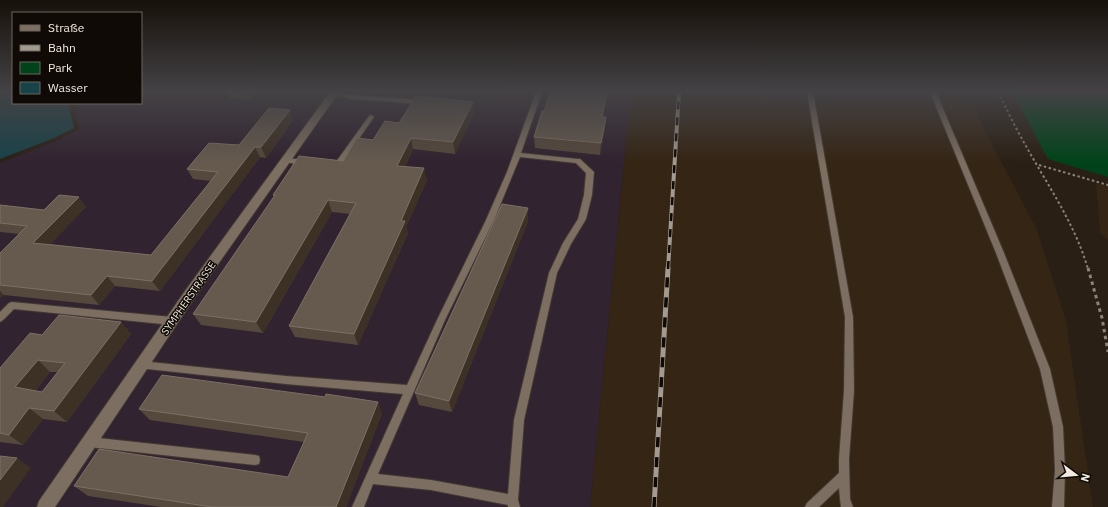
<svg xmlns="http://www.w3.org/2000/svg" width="1108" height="507" font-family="'IBM Plex Sans',sans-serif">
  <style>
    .built { fill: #352514 }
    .industrial { fill: #312330 }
    .green { fill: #00431a }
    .water { fill: #174349 }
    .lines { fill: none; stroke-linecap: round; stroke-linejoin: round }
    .service-casing { stroke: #443a33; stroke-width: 2 }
    .tertiary-casing { stroke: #443a33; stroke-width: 2 }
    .path-far1 { stroke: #8b8278; stroke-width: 2; stroke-dasharray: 2.5 2.5; stroke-linecap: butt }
    .path { stroke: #8b8278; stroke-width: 3; stroke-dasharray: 3.5 3.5; stroke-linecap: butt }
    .service { fill: #7c6e61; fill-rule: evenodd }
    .tertiary { fill: #7c6e61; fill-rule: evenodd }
    .rail-far1-casing { stroke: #a39a90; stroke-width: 4 }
    .rail-casing { stroke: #a39a90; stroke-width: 5 }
    .rail-far1 { stroke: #0f0a06; stroke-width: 2.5; stroke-dasharray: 8; stroke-linecap: butt }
    .rail { stroke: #0f0a06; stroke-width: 3.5; stroke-dasharray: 10; stroke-linecap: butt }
    .wall { fill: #55483c; fill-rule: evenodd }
    .shaded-wall { fill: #3d3025 }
    .building { fill: #665a4e; stroke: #7c7065; fill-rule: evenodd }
    .labels { text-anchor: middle; stroke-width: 3; stroke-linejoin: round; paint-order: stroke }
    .street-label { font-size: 10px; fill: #f2eae2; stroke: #0f0a06 }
  </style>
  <rect width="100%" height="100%" fill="#2a1f14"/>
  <path class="built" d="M631,92H969L980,121L1037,230L1066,321L1093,507H590Z
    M1096,183L1108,186V240L1100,233Z"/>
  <path class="industrial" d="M141,92H631L590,507H0V163L59,140L79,129L74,103H141Z"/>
  <path class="green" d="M1012,92H1108V177L1048,159Z"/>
  <path class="water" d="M0,92H13V103H68L74,128L54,138L0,159Z"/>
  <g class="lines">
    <defs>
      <path id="service" d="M331,92L352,95L422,100L425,102L422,104L352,99L331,94Z
        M536,92H542L521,153L578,159H580L594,172L592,195L586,219L571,244L557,273L524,420L518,500L520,507H508V505L431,490L373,484L364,507H352L403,394L286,384L138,368L136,365L138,362L141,361L286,376L407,385L437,320L486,220L507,172ZM520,157L576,163L586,173L584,195L578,219L563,243L549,273L514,420L508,494L431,480L378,474L445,320L494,220Z
        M807,92H813L853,317L854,391L849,459L850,499L853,507H841L840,499L839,488L819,507H805L807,503L839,473V459L844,391L845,317Z
        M930,92H936L1004,253L1050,369L1063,427L1065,470L1064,507H1052L1055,470L1053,427L1040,369L996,253Z
        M371,115L374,117L340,166H330L329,164L330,162H336L369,116Z
        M284,158L307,160L310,162C305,166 288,164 283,160Z
        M12,302L172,317L175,318L176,321L175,324L172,325L14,309L3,320L0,322V312L9,303Z
        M89,437L255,455L259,456L260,460L259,464L255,465L89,447L85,445L84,442L85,439Z"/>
      <path id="tertiary" d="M330,92H339L195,297L55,507H37L39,501L185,291Z"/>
    </defs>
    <use href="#service" class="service-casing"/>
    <use href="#tertiary" class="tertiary-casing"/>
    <path class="path-far1" d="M998,92C1007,110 1016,129 1026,146C1048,186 1075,224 1088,269
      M1039,165L1108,185"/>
    <path class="path" d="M1088,268L1102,318L1108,352"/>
    <use href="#service" class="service"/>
    <use href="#tertiary" class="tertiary"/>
    <defs>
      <path id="rail-far1" d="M668,269L679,92"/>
      <path id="rail" d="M654,507L668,268"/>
    </defs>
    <use href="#rail-far1" class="rail-far1-casing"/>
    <use href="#rail" class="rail-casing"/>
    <use href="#rail-far1" class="rail-far1"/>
    <use href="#rail" class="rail"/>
  </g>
  <path class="wall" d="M226,92H258L251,100L229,98Z
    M474,113L455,154L413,149L405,166L427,180L406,227L408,233L358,345L295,337L289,326L350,214L332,212L263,333L201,325L193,314L274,197L273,195L343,161L373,140L399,123Z
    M604,117H606L605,128L600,155L535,148L534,137Z
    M293,120L266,158L260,157L160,291L115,286L99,305L4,295L0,298V253L19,234L0,232V205L44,210L86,207L50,244L151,255L211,181L193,179L187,169Z
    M528,208V221L452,412L419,405L415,393Z
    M121,322L131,334L67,422L43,419L23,445L0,442V368L42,335ZM50,372H57L42,392L35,391Z
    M139,409L382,413L346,507H161L88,496L74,486L288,477L304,442L150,420Z"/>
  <path class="shaded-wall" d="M163,92H176L166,98Z
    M250,92H258L251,100L249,94Z
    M607,92H608L602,128V117Z
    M473,102L474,113L455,154L453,142Z
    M290,110L293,120L266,158L261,147Z
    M606,117L605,128L600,155L601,143Z
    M411,138L413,149L399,177L397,166Z
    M255,147L260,157L160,291L152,281Z
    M424,168L427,180L406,227L408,233L358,345L354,334L401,221Z
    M79,197L86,207L42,253L33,243Z
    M328,200L332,212L263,333L256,322Z
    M528,208V221L452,412L449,401Z
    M107,276L115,286L99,305L91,295Z
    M0,291L4,295L0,298Z
    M121,322L131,334L67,422L54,411Z
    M38,360L50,372L29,398L15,387Z
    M378,402L382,413L346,507H336Z
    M29,408L43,419L23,445L9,435Z
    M17,458L31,468L3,507H0V480Z"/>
  <path class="building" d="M227,92H250L249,94Z
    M550,92H607L602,117H606L601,143L534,137L542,111H544Z
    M416,96L473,102L453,142L411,138L397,166L424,168L401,221H405L354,334L289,326L356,203L328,200L256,322L193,314L275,195H273L299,156L343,161L357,138L373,140L385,121L399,123Z
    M269,108L290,110L261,147H255L152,281L107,276L91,295L0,285V253L27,226L0,223V205L44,210L59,195L79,197L33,243L151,255L218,172L187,169L209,143L239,145Z
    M502,204L528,208L449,401L415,393Z
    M59,315L121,322L54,411L29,408L9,435L0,433V368L30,333L42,335ZM38,360L65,363L42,392L15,387Z
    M162,375L325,397L326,394L378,402L336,507H212L74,486L99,449L288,477L308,433L139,409Z
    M0,456L17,458L0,480Z"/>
  <linearGradient id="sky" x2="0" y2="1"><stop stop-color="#17110b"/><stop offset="0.56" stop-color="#444245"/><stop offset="1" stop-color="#444245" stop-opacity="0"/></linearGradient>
  <rect width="1108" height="163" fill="url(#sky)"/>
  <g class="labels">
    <g class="street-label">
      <text transform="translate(188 298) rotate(-55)" y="4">SYMPHERSTRASSE</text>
    </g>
  </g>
  <rect x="12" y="12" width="130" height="92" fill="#0f0a06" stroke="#6a645e"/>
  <rect x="20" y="25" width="20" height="6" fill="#7c6e61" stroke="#6a645e"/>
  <text x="48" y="32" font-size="12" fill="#f2eae2">Straße</text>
  <rect x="20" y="45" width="20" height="6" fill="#a39a90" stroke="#6a645e"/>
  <text x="48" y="52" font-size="12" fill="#f2eae2">Bahn</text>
  <rect x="20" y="62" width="20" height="12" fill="#00431a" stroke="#6a645e"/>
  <text x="48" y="72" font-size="12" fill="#f2eae2">Park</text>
  <rect x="20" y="82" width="20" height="12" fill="#174349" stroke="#6a645e"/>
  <text x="48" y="92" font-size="12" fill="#f2eae2">Wasser</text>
  <g transform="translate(1076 475) rotate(106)" stroke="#0f0a06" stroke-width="3" paint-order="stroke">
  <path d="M0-3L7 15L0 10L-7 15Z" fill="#f2eae2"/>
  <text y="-6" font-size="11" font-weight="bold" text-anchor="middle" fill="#f2eae2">N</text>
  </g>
</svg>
